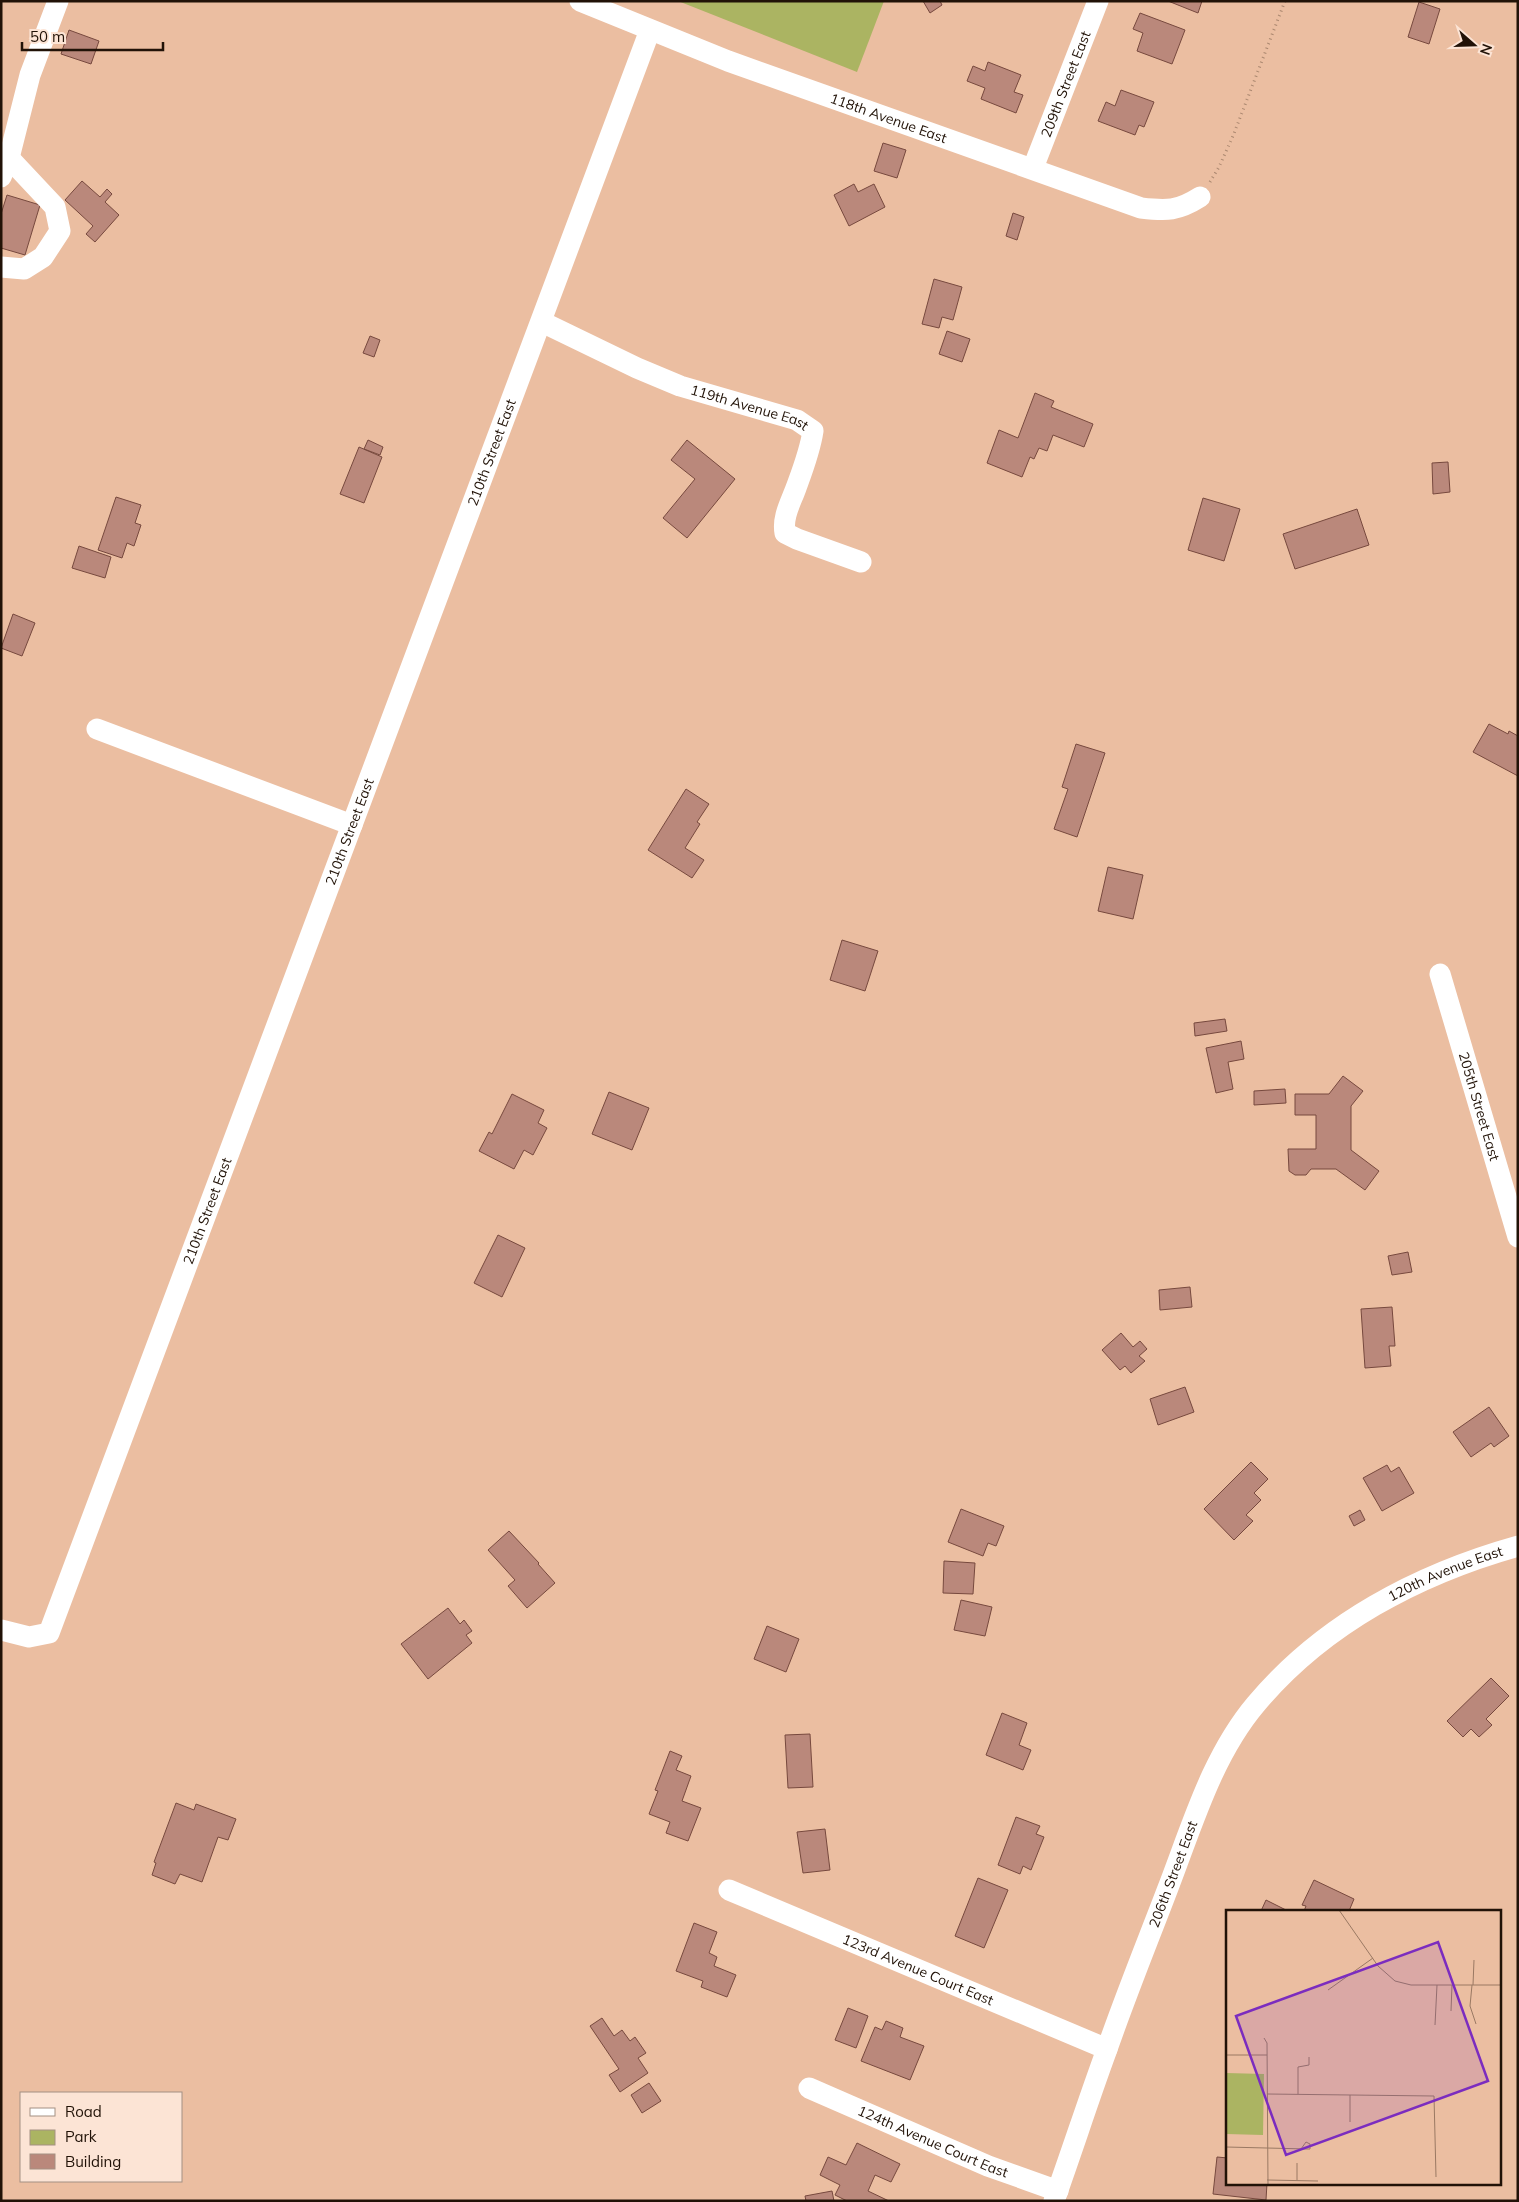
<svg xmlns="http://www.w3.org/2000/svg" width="1519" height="2202" font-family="Mulish,sans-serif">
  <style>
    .green { fill: #abb462 }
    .building { fill: #ba887b; stroke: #77493e }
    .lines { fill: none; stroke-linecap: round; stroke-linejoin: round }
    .path { stroke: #ab8870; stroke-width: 3; stroke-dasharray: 1 4; stroke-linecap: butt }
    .minor { stroke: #fff; stroke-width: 21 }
    .labels { text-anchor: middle; stroke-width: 5; stroke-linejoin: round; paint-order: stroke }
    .street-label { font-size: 14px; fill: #211207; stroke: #fce4d5 }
    .inset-road { fill: none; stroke: #9a7963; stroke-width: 1 }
    .view { fill: #7b2cbf; fill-opacity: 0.15; stroke: #7b2cbf; stroke-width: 2.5 }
    .inset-edge { fill: none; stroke: #211207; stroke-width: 2.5 }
  </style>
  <rect width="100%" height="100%" fill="#ebbea1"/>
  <path class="green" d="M678,1H884L857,72Z"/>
  <path class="building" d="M923,1H940L942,5L930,13Z
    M1168,1H1202L1198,13Z
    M1419,2L1440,9L1429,44L1408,37Z
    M1140,13L1185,30L1172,64L1137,51L1143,33L1133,29Z
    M69,30L99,41L91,64L61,54Z
    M988,62L1021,75L1014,92L1023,95L1016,113L981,99L985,88L967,81L973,66L985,71Z
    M1121,90L1154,102L1144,127L1139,125L1135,135L1098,121L1106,102L1115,106Z
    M883,143L906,150L897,178L874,171Z
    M82,181L100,197L107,189L112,194L105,202L119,215L95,242L86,234L93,226L65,200Z
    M854,184L858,192L874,184L885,207L849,226L834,195Z
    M7,195L40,205L25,255L1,248V214Z
    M1013,213L1024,217L1017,240L1006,236Z
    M934,279L962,287L953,320L942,317L939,328L922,324Z
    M947,331L970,339L962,362L939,354Z
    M370,336L380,340L374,357L363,353Z
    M1035,393L1054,401L1051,407L1093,424L1084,447L1053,435L1047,451L1039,448L1034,459L1030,457L1022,477L987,463L999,430L1018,438Z
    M368,440L383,447L380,455L364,449Z
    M687,440L735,479L687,538L663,518L695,479L671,460Z
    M359,447L382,457L364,503L340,494Z
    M1448,462L1450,492L1433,494L1432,463Z
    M116,497L141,505L135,523L141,525L134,546L127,543L122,558L98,550Z
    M1203,498L1240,509L1224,561L1188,550Z
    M1357,509L1369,545L1295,569L1283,534Z
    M79,546L111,557L105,578L72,568Z
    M13,614L35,623L22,656L1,648Z
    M1489,724L1508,734L1509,731L1518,736V776L1473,752Z
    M1076,744L1105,753L1077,837L1054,829L1068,789L1062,787Z
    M686,789L709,804L697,822L700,824L685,848L704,860L692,878L648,850Z
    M1108,867L1143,875L1133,919L1098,911Z
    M842,940L878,951L865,991L830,980Z
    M1225,1019L1227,1031L1195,1036L1194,1023Z
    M1241,1041L1244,1059L1228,1062L1233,1089L1216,1093L1206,1048Z
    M1343,1076L1363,1091L1351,1106V1150L1379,1171L1365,1190L1336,1169H1311L1306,1175H1295L1289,1171L1288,1149H1316V1115H1295V1094H1329Z
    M1285,1089L1286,1103L1254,1105V1091Z
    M609,1092L649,1108L632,1150L592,1134Z
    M512,1094L544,1110L538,1123L547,1128L533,1155L524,1150L514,1169L479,1151L489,1132L492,1134Z
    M498,1235L525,1248L502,1297L474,1283Z
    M1408,1252L1412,1272L1392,1275L1388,1256Z
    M1190,1287L1192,1307L1160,1310L1159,1290Z
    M1392,1307L1395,1346H1389L1391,1366L1365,1368L1361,1309Z
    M1121,1333L1133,1347L1140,1341L1147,1349L1139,1356L1145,1361L1131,1373L1125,1366L1120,1370L1102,1350Z
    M1185,1387L1194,1412L1158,1425L1150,1399Z
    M1489,1407L1509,1436L1494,1447L1491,1443L1471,1457L1453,1432Z
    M1251,1462L1268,1479L1254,1493L1261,1500L1246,1515L1253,1521L1234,1540L1204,1509Z
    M1387,1465L1391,1472L1399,1467L1414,1493L1382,1511L1363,1478Z
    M961,1509L1004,1526L996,1546L988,1543L983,1556L948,1542Z
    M1360,1510L1365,1520L1354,1526L1349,1516Z
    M509,1531L539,1563L538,1564L555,1583L527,1608L508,1586L515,1580L488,1550Z
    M944,1561L975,1563L973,1594L943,1593Z
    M961,1600L992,1607L985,1636L954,1630Z
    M448,1608L460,1624L464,1620L472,1631L466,1635L472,1643L428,1679L401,1644Z
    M767,1626L799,1639L786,1672L754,1659Z
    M1491,1678L1509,1696L1486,1719L1492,1725L1479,1737L1471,1729L1463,1737L1447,1721Z
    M1002,1713L1027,1723L1019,1745L1031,1750L1023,1770L986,1755Z
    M810,1734L813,1787L788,1788L785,1735Z
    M670,1751L682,1756L676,1770L691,1776L682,1801L701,1808L688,1841L666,1833L670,1822L649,1814L658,1791L655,1790Z
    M176,1803L194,1810L196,1804L236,1819L228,1840L218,1837L202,1882L180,1874L175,1884L152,1875L156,1863L154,1862Z
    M1016,1817L1040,1826L1036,1834L1044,1837L1031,1870L1023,1866L1020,1874L998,1865Z
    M825,1829L830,1870L803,1873L797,1832Z
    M978,1878L1008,1890L984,1948L955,1936Z
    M1314,1880L1354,1899L1349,1911H1304L1306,1906L1302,1905Z
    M1266,1900L1288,1911H1261Z
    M694,1923L717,1932L709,1953L717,1957L714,1966L736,1975L727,1997L701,1987L703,1981L676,1971Z
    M848,2008L868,2016L856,2048L835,2040Z
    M602,2018L614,2036L622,2030L630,2041L635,2037L646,2053L638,2058L648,2073L620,2092L609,2075L619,2069L590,2026Z
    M886,2021L903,2028L900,2037L924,2046L910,2080L861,2061L875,2027L882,2030Z
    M649,2083L661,2101L642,2113L631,2095Z
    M857,2143L900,2164L891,2182L875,2175L868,2191L889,2201H847L835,2195L840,2185L820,2175L828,2157L846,2165Z
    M1217,2157L1228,2158V2183H1267L1266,2200L1213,2194Z
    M832,2191L834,2201H806L805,2196Z"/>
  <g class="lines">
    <path class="path" d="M1210,182L1219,167L1233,136L1285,1"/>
    <g class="minor">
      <path id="s1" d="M580,1L728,61L1141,208C1167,211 1178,211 1200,197"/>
      <path id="s2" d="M1033,168L1098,1"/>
      <path d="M1,177L9,158L30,75L58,1"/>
      <path d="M1,267L24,269L43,257L60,231L55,207L9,158"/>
      <path id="s3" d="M542,322L637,368L680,386L797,420L813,431C810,451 803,469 796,488C791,502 782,517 785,533L797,539L861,562"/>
      <path d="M97,729L352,825"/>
      <path id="s4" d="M1440,974L1518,1237"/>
      <path id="s5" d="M1,1630L29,1637L49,1633L650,30"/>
      <path id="s6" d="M729,1890L1107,2049"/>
      <path id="s7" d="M809,2088L988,2166L1058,2191"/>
      <path id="s8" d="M1054,2201C1072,2151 1088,2101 1106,2052C1125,1997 1147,1943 1168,1888C1192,1826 1212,1756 1256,1704C1323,1624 1418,1574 1518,1546"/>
    </g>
  </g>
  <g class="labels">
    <g class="street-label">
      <text dy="5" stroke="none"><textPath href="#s2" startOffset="90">209th Street East</textPath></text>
      <text dy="5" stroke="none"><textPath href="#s1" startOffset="330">118th Avenue East</textPath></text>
      <text dy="5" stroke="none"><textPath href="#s3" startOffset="225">119th Avenue East</textPath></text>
      <text dy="5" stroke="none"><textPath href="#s5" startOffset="1310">210th Street East</textPath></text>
      <text dy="5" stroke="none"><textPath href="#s5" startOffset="905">210th Street East</textPath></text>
      <text dy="5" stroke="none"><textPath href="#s4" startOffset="138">205th Street East</textPath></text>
      <text dy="5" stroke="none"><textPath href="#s5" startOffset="500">210th Street East</textPath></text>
      <text dy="5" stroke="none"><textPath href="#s8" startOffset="771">120th Avenue East</textPath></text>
      <text dy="5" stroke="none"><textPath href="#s8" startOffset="348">206th Street East</textPath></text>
      <text dy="5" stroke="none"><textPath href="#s6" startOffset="205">123rd Avenue Court East</textPath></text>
      <text dy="5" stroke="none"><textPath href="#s7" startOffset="135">124th Avenue Court East</textPath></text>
    </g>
  </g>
  <g transform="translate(1226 1910)">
    <rect width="275" height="275" fill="#ebbea1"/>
    <path d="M0,163L38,164L37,225L0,224Z" fill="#abb462"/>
    <path class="inset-road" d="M113,0L152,56L169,71L185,75H275M246,75L244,96L250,114M247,75L248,50M102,80L147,48M225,101L226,75M209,115L211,75M38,128L41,133L42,275M0,145H41M41,184L208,186L210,267M72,184V157L83,155V147M124,212V185M0,237L81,239H84V234L80,232L75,239M71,253V270M41,270L92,271"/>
    <path class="view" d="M212,32L262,171L60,245L10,106Z"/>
    <rect width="275" height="275" class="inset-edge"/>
  </g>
  <rect width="1519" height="2202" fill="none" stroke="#211207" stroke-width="5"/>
  <rect x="20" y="2092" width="162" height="90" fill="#fce4d5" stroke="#a49083"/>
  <rect x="30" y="2108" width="25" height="8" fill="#ffffff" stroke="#a49083"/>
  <text x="65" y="2117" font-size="15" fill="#211207">Road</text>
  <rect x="30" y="2130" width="25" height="15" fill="#abb462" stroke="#a49083"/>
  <text x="65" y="2142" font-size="15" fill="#211207">Park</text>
  <rect x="30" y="2154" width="25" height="15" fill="#ba887b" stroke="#a49083"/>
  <text x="65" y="2167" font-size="15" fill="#211207">Building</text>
  <g transform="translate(1474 45) rotate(110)" stroke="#fce4d5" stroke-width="4" paint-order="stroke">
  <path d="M0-4L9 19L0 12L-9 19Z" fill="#211207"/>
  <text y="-8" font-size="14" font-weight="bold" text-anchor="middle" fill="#211207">N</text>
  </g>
  <path d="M22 42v8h141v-8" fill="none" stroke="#211207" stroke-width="2.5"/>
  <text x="30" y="42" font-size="15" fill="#211207" stroke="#fce4d5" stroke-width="4" paint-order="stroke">50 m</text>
</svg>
